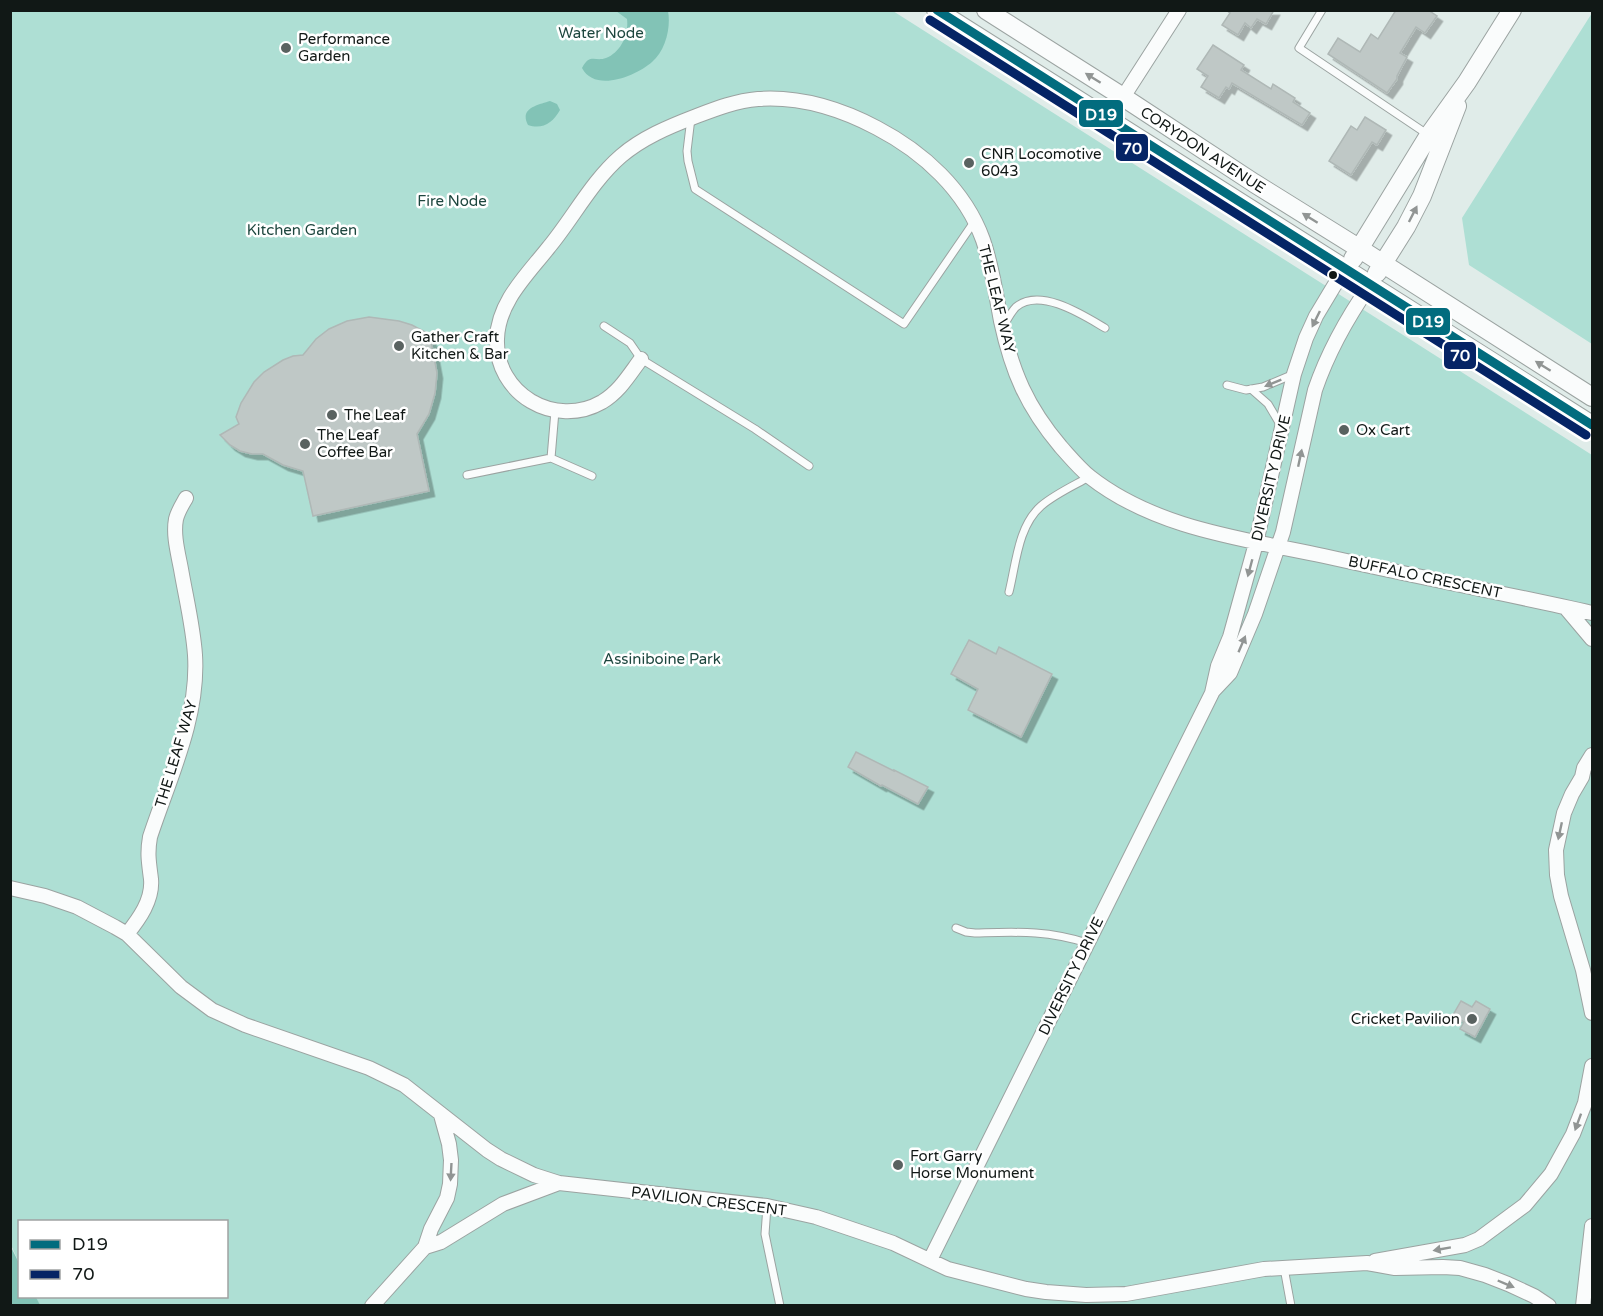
<svg xmlns="http://www.w3.org/2000/svg" width="1603" height="1316" font-family="'Varela Round',sans-serif">
  <style>
    .green { fill: #aedfd4 }
    .water { fill: #82c3b6 }
    .building { fill: #bfc8c6; stroke: #afb8b6; stroke-width: 1.5; filter: url(#shadow) }
    .lines { fill: none; stroke-linecap: round; stroke-linejoin: round }
    .lane-casing { stroke: #9ba3a1; stroke-width: 9 }
    .street-casing { stroke: #9ba3a1; stroke-width: 16 }
    .secondary-casing { stroke: #9ba3a1; stroke-width: 20 }
    .lane { stroke: #fafcfc; stroke-width: 7 }
    .street { stroke: #fafcfc; stroke-width: 14 }
    .secondary { stroke: #fafcfc; stroke-width: 18 }
    .bus-1-casing { stroke: #fff; stroke-width: 14 }
    .bus-2-casing { stroke: #fff; stroke-width: 14 }
    .bus-1 { stroke: #026c7e; stroke-width: 9 }
    .bus-2 { stroke: #052465; stroke-width: 9 }
    .oneway { fill: #919594 }
    .poi-dot { fill: #596260; stroke: #fff; stroke-width: 2 }
    .bus-dot { fill: #111816; stroke: #fff; stroke-width: 2 }
    .labels { text-anchor: middle; stroke-width: 5; stroke-linejoin: round; paint-order: stroke }
    .park-label { font-size: 15px; fill: #1d463e; stroke: #fff }
    .poi-label { font-size: 15px; fill: #111816; stroke: #fff; text-anchor: start }
    .street-label { font-size: 15px; fill: #111816; stroke: #fff }
    .line-badge { stroke: #fff; stroke-width: 2 }
    .badge-label { font-size: 16px; text-anchor: middle; font-weight: bold; fill: #fff }
  </style>
  <defs>
    <filter id="shadow"><feDropShadow dx="5.5" dy="5.5" stdDeviation="0" flood-color="#0004"/></filter>
  </defs>
  <rect width="100%" height="100%" fill="#e0ece9"/>
  <path class="green" d="M11,11H893L1592,455V1305L40,1306L36,1297L226,1296V1222H20L19,1263L11,1245Z
    M1592,13V344L1469,265L1462,218Z"/>
  <path class="water" d="M616,11H668C671,27 666,50 652,62C636,76 595,93 582,68C590,53 595,62 606,58C621,52 629,34 627,19Z
    M550,101L557,104L560,110C553,123 542,130 528,125C519,108 538,105 550,101Z
    M10,1245L19,1263L20,1296L36,1297L40,1305H11Z"/>
  <path class="building" d="M1226,10H1274L1266,24L1257,19L1251,28L1245,23L1238,35L1222,25L1230,13Z
    M1396,10H1428L1437,16L1425,33L1416,27L1400,53L1407,57L1397,76V79L1387,93L1328,54L1338,38L1360,52L1371,34L1378,39Z
    M1213,45L1244,65L1241,70L1271,89L1273,84L1295,98L1293,102L1310,113L1302,125L1232,83L1229,89L1226,87L1219,98L1201,87L1208,76L1197,69Z
    M1365,117L1386,130L1377,145L1372,142L1351,175L1329,161L1351,126L1357,130Z
    M369,317L399,321L412,325L427,333L431,341L437,373L435,393L429,414L417,434L429,491L313,516L303,471L283,465L263,454H252L240,451L230,445L220,435L239,424L236,417L241,403L254,382L264,372L283,360L293,356L303,355L316,339L329,329L347,321Z
    M969,640L996,654L999,647L1052,674L1021,737L968,710L978,689L951,674Z
    M856,752L894,771V770L928,787L918,804L882,785L881,786L848,767Z
    M1461,1001L1472,1007L1476,1001L1490,1009L1475,1037L1460,1029L1464,1022L1453,1015Z"/>
  <g class="lines">
    <defs>
      <path id="lane" d="M1322,10L1299,48L1427,134
        M691,118L687,151L688,161L695,189L904,324L974,222
        M604,326L630,343L641,359L755,429L809,466
        M1003,327C1007,320 1011,312 1016,307C1040,287 1083,315 1105,328
        M1227,385L1246,390L1263,387L1294,374
        M1251,389L1268,404L1281,426
        M551,458L592,476
        M467,475L551,458L555,411
        M1009,592C1016,564 1018,526 1041,506C1055,494 1073,486 1089,477
        M956,928L966,932L975,933C1017,932 1046,930 1087,943
        M767,1206L765,1234L780,1306
        M1284,1268L1291,1306"/>
      <path id="street" d="M1109,119L1179,10
        M641,359C629,375 620,391 602,402C555,429 495,394 497,339C498,302 527,275 549,247C573,218 592,181 621,156C642,138 668,127 694,117C715,109 735,101 758,99C800,96 839,108 877,128C923,152 965,190 983,240C992,266 996,294 1001,321C1012,372 1027,407 1061,447C1070,457 1079,468 1090,477C1156,529 1245,539 1324,556C1413,576 1503,593 1592,613
        M1565,607L1592,639
        M1213,691L1230,673L1255,614L1283,532L1315,390C1328,352 1347,318 1370,285
        M1592,755L1584,768L1582,777L1572,794L1564,813L1556,850L1557,875L1561,896L1583,970L1592,1013
        M10,888L45,896L77,907L115,927L127,934L181,987L212,1010L245,1025L369,1068L404,1085L487,1150L501,1159L534,1175L559,1183L767,1206L816,1217L893,1243L948,1269L1026,1289L1046,1292L1086,1295L1126,1294L1264,1269L1367,1263L1395,1268L1443,1267L1460,1268L1485,1275L1508,1284L1534,1296L1549,1306
        M127,934C139,919 153,900 151,879C149,863 147,854 150,837C169,779 199,718 195,655C193,626 186,598 181,569C178,553 173,535 176,519C178,511 182,505 186,498
        M425,1247L441,1242L503,1204L559,1183
        M930,1260L1212,693L1218,666L1230,637L1256,543L1294,374L1306,338L1316,316L1334,286L1346,269
        M1375,1261L1465,1245L1479,1239L1525,1205L1551,1174L1573,1134L1585,1103L1592,1066
        M372,1306L425,1247L431,1229L447,1198L450,1184L451,1160L449,1144L441,1115
        M1583,1306L1592,1226"/>
      <path id="secondary" d="M936,10L1592,425
        M986,10L1123,97L1254,183L1360,249L1592,397
        M1353,259L1429,135L1467,82L1512,10
        M1377,273L1406,227L1422,196L1457,106"/>
    </defs>
    <use href="#lane" class="lane-casing"/>
    <use href="#street" class="street-casing"/>
    <use href="#secondary" class="secondary-casing"/>
    <use href="#lane" class="lane"/>
    <use href="#street" class="street"/>
    <use href="#secondary" class="secondary"/>
    <defs>
      <path id="bus-1" d="M937,10L1592,425"/>
      <path id="bus-2" d="M930,20L1586,435"/>
    </defs>
    <use href="#bus-1" class="bus-1-casing"/>
    <use href="#bus-2" class="bus-2-casing"/>
    <use href="#bus-1" class="bus-1"/>
    <use href="#bus-2" class="bus-2"/>
  </g>
  <defs><path id="oneway-solid" d="M-6-.8H1V-3.2L6.5 0L1 3.2V.8H-6Z" transform="scale(1.5)"/></defs>
  <g class="oneway">
    <use href="#oneway-solid" transform="translate(1093 78) rotate(-148)"/>
    <use href="#oneway-solid" transform="translate(1413 214) rotate(-63)"/>
    <use href="#oneway-solid" transform="translate(1310 218) rotate(-148)"/>
    <use href="#oneway-solid" transform="translate(1316 319) rotate(116)"/>
    <use href="#oneway-solid" transform="translate(1543 366) rotate(-148)"/>
    <use href="#oneway-solid" transform="translate(1273 383) rotate(158)"/>
    <use href="#oneway-solid" transform="translate(1300 458) rotate(-78)"/>
    <use href="#oneway-solid" transform="translate(1250 568) rotate(105)"/>
    <use href="#oneway-solid" transform="translate(1242 644) rotate(-67)"/>
    <use href="#oneway-solid" transform="translate(1560 831) rotate(102)"/>
    <use href="#oneway-solid" transform="translate(1578 1122) rotate(110)"/>
    <use href="#oneway-solid" transform="translate(451 1172) rotate(93)"/>
    <use href="#oneway-solid" transform="translate(1442 1249) rotate(170)"/>
    <use href="#oneway-solid" transform="translate(1506 1284) rotate(23)"/>
  </g>
  <g class="poi-dot">
    <circle cx="286" cy="48" r="6"/>
    <circle cx="969" cy="163" r="6"/>
    <circle cx="399" cy="346" r="6"/>
    <circle cx="332" cy="415" r="6"/>
    <circle cx="1344" cy="430" r="6"/>
    <circle cx="305" cy="444" r="6"/>
    <circle cx="1472" cy="1019" r="6"/>
    <circle cx="898" cy="1165" r="6"/>
  </g>
  <circle class="bus-dot" cx="1333" cy="275" r="5"/>
  <g class="labels">
    <g class="park-label">
      <text x="601" y="38">Water Node</text>
      <text x="452" y="206">Fire Node</text>
      <text x="302" y="235">Kitchen Garden</text>
      <text x="662" y="664">Assiniboine Park</text>
    </g>
    <g class="poi-label">
      <text x="298" y="44">Performance<tspan x="298" dy="17">Garden</tspan></text>
      <text x="981" y="159">CNR Locomotive<tspan x="981" dy="17">6043</tspan></text>
      <text x="411" y="342">Gather Craft<tspan x="411" dy="17">Kitchen &amp; Bar</tspan></text>
      <text x="344" y="420">The Leaf</text>
      <text x="1356" y="435">Ox Cart</text>
      <text x="317" y="440">The Leaf<tspan x="317" dy="17">Coffee Bar</tspan></text>
      <text x="1460" y="1024" text-anchor="end">Cricket Pavilion</text>
      <text x="910" y="1161">Fort Garry<tspan x="910" dy="17">Horse Monument</tspan></text>
    </g>
    <g class="street-label">
      <text transform="translate(1203 150) rotate(33)" y="5">CORYDON AVENUE</text>
      <text transform="translate(997 299) rotate(76)" y="5">THE LEAF WAY</text>
      <text transform="translate(1271 478) rotate(-77)" y="5">DIVERSITY DRIVE</text>
      <text transform="translate(1425 577) rotate(12)" y="5">BUFFALO CRESCENT</text>
      <text transform="translate(176 754) rotate(-73)" y="5">THE LEAF WAY</text>
      <text transform="translate(1071 976) rotate(-64)" y="5">DIVERSITY DRIVE</text>
      <text transform="translate(709 1201) rotate(7)" y="5">PAVILION CRESCENT</text>
    </g>
  </g>
  <g class="line-badge">
    <rect x="1078" y="99" width="46" height="29" rx="6" fill="#026c7e"/>
    <rect x="1115" y="133" width="34" height="29" rx="6" fill="#052465"/>
    <rect x="1405" y="307" width="46" height="29" rx="6" fill="#026c7e"/>
    <rect x="1443" y="341" width="34" height="29" rx="6" fill="#052465"/>
  </g>
  <g class="badge-label">
    <text x="1101" y="120">D19</text>
    <text x="1132" y="154">70</text>
    <text x="1428" y="327">D19</text>
    <text x="1460" y="361">70</text>
  </g>
  <rect width="1603" height="1316" fill="none" stroke="#111816" stroke-width="24"/>
  <rect x="18" y="1220" width="210" height="78" fill="#ffffff" stroke="#a0a3a2" stroke-width="1.5"/>
  <rect x="30" y="1240" width="30" height="9" fill="#026c7e" stroke="#a0a3a2" stroke-width="1.5"/>
  <text x="72" y="1250" font-size="18" fill="#111816">D19</text>
  <rect x="30" y="1270" width="30" height="9" fill="#052465" stroke="#a0a3a2" stroke-width="1.5"/>
  <text x="72" y="1280" font-size="18" fill="#111816">70</text>
</svg>
